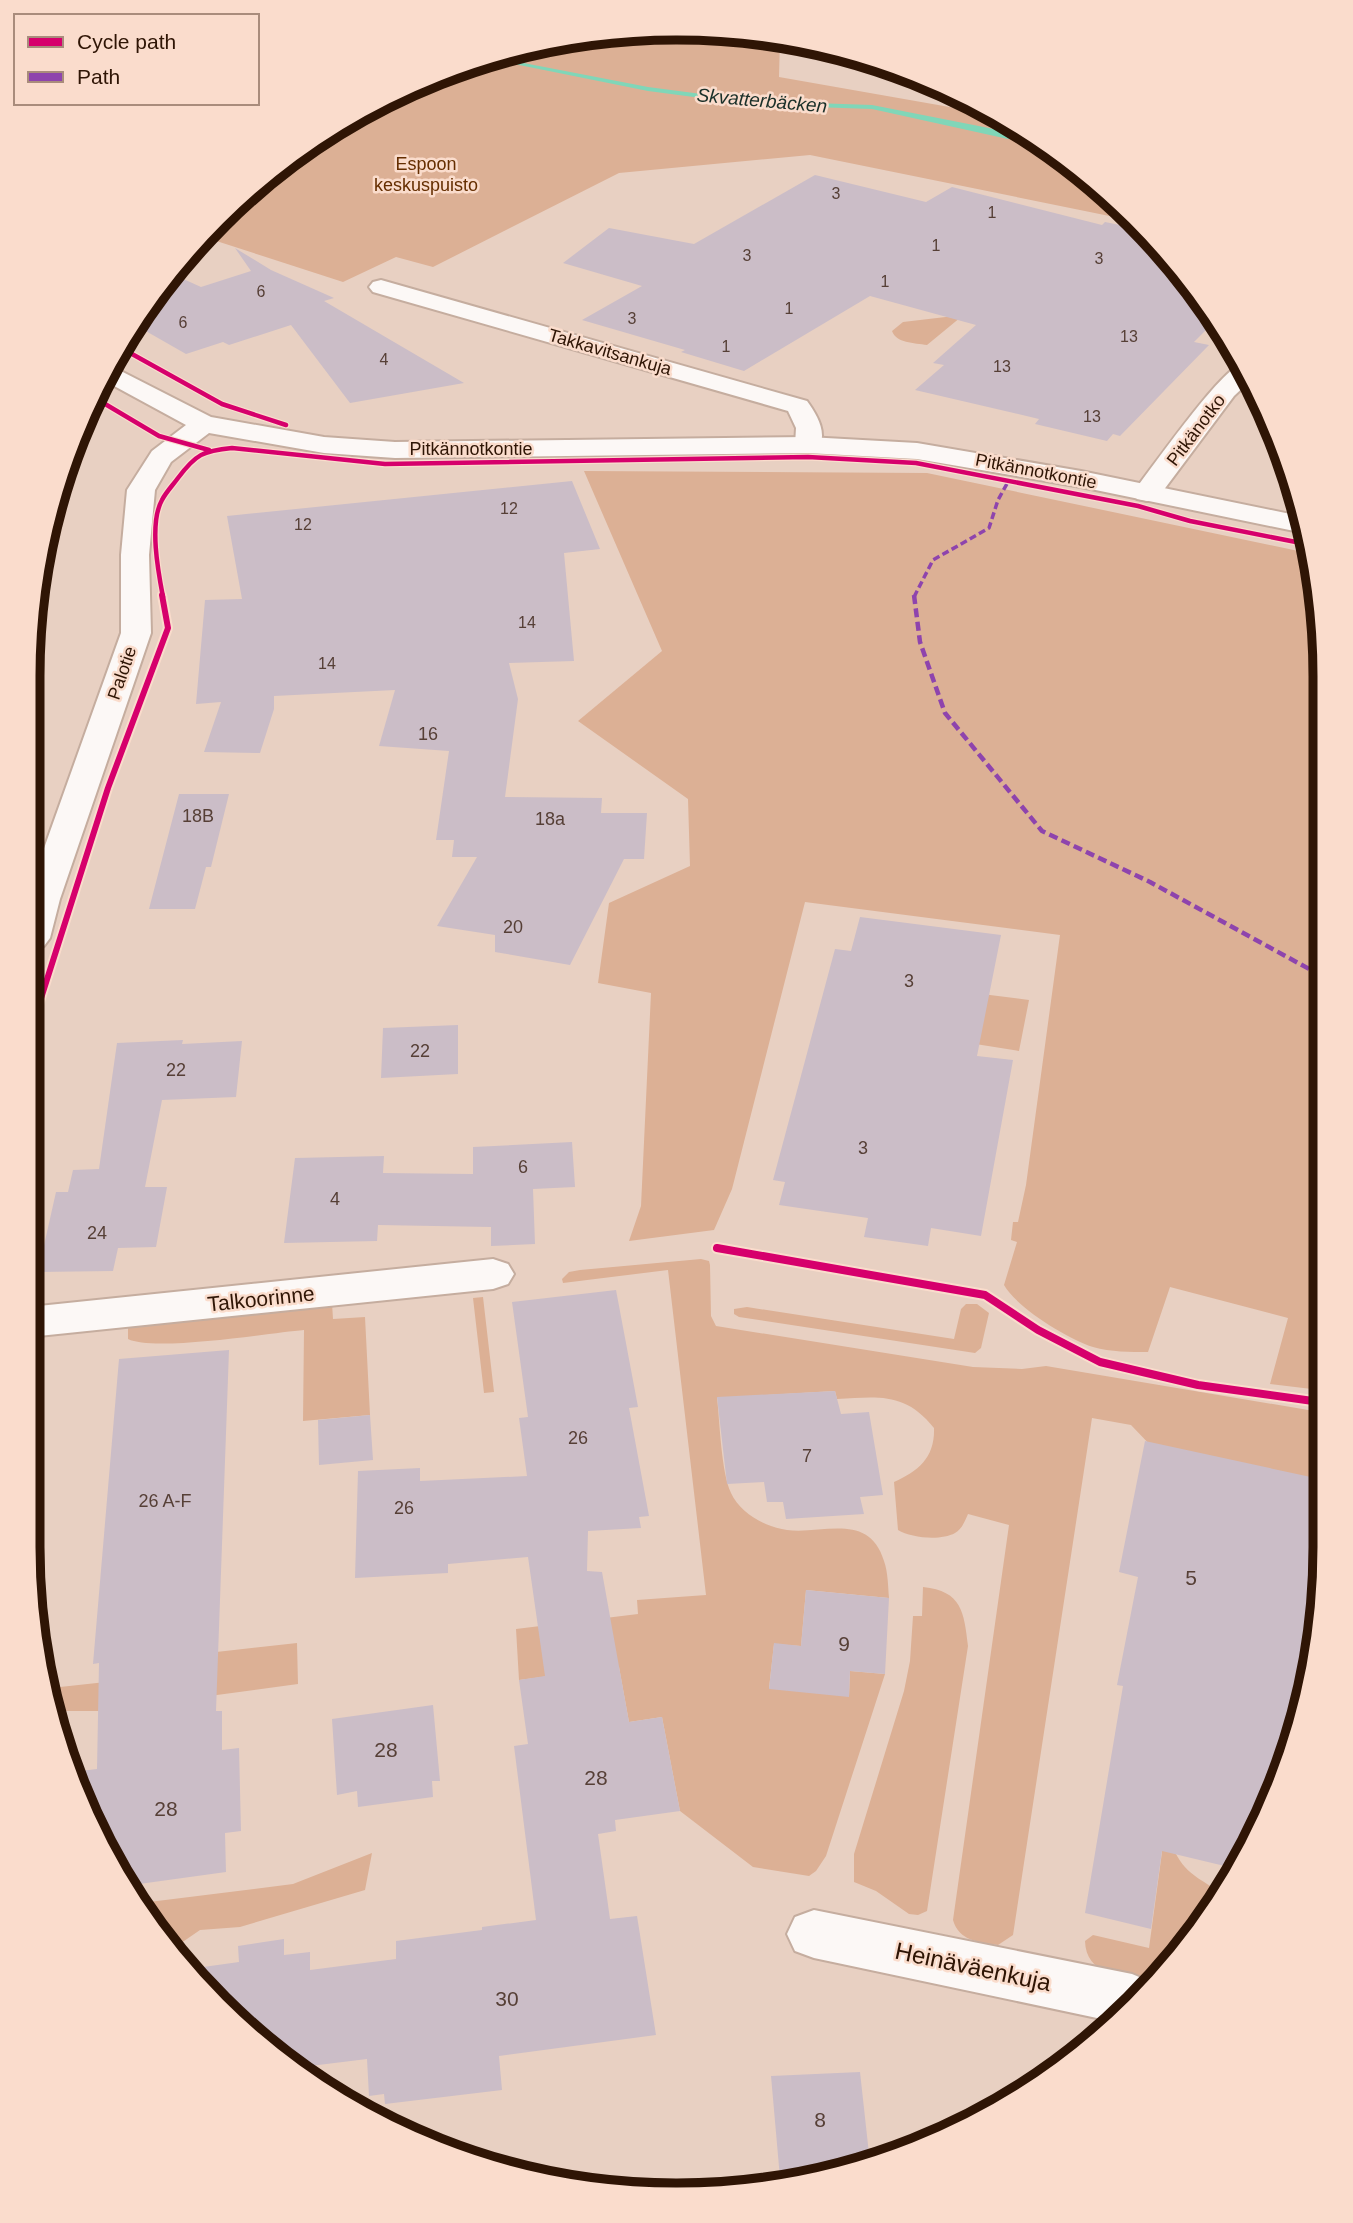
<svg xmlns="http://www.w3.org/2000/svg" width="1353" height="2223" font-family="Arial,sans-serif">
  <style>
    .green { fill: #dcb095 }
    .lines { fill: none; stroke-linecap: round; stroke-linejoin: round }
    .stream { fill: #80d6b8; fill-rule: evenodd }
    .building { fill: #cbbdc7 }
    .minor-casing { stroke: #c5ad9f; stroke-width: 4 }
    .tertiary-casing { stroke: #c5ad9f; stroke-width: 4 }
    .minor { fill: #fcf8f6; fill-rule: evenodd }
    .tertiary { fill: #fcf8f6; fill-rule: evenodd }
    .quiet-far2 { stroke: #8e44ad; stroke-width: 2.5; stroke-dasharray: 5 2.5; stroke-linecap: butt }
    .quiet-far1 { stroke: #8e44ad; stroke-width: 3.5; stroke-dasharray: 7 3.5; stroke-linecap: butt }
    .quiet { stroke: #8e44ad; stroke-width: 4.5; stroke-dasharray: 9 4.5; stroke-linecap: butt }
    .cycleway-far2-casing { stroke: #fadccc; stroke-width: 7 }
    .cycleway-far1-casing { stroke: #fadccc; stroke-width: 10 }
    .cycleway-casing { stroke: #fadccc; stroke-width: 12 }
    .cycleway-far2 { stroke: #d6006c; stroke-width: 4.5 }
    .cycleway-far1 { stroke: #d6006c; stroke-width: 6 }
    .cycleway { stroke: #d6006c; stroke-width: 8 }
    .labels { text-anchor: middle; stroke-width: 5; stroke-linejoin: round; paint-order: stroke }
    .far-number-label { font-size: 16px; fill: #563f36 }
    .far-park-label { font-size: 18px; fill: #652e01; stroke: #fadccc }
    .far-street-label { font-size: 18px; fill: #2f1505; stroke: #fadccc }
    .number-label { font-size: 18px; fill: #563f36 }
    .far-water-label { font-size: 19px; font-style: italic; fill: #1a3029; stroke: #fadccc }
    .street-label { font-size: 21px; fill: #2f1505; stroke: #fadccc }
    .near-number-label { font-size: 21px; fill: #563f36 }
    .near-street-label { font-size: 24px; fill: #2f1505; stroke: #fadccc }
    .rim { fill: none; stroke: #2f1505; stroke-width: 9 }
  </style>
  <rect width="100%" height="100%" fill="#e8d0c2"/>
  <path class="green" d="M719,29L780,39L779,77L995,115L1071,162L1134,221L810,155L619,173L433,267L396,257L343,282L204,237L249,189L352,115L468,63L591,34Z
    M954,316L961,317L927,345C914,343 896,343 892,331L903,322Z
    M584,471L927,473L1308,553L1324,634L1320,1390L1270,1384L1288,1318L1170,1287L1148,1352C1130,1352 1111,1352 1093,1347C1068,1339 1017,1308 1004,1285L1017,1242L1011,1240L1013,1222H1018L1026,1185L1060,935L805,902L732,1189L714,1230L629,1241L641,1206L651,993L598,983L609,903L690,866L688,799L578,721L662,651Z
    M974,993L1029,1000L1019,1051L963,1042Z
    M701,1259L709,1261L710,1265L711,1316L716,1326L973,1367L1022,1369L1046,1366L1320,1412V1622L1131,1425L1092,1418L1013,1935L998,1945C978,1942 959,1941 953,1920L1009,1525L968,1514C965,1521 962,1529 955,1533C941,1541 911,1538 898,1530L894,1482C919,1471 935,1457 934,1428C905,1392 879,1397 837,1399L835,1391L717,1398C720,1423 721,1471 731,1493C740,1513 765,1527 787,1530C821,1535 869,1511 884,1561C888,1572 888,1586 889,1598L806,1590L801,1646L774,1644L769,1688L849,1696L850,1671L885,1674L826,1856L816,1871L809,1876L753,1867L680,1811L662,1717L629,1722L619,1667L519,1680L516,1629L638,1614L637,1600L706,1595L668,1270L563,1283L562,1279L569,1272L580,1270Z
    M483,1297L494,1392L484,1393L473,1298Z
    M332,1303L333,1319L365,1317L370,1415L303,1421L304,1330C269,1333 154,1352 128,1339V1325Z
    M966,1304H977L989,1313L981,1348L975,1353L739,1317L734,1314V1309L747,1307L954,1339L961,1309Z
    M923,1587C962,1591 964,1612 968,1646L927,1911L918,1915L909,1914L876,1891L854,1882V1854L904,1691L910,1661L913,1616H922Z
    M297,1643L298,1684L98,1711H55L51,1688L188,1673L190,1655Z
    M1165,1830C1181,1868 1184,1870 1220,1892L1191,1941L1147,1985C1120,1975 1086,1975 1085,1941L1093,1935L1149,1948Z
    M372,1853L365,1890L240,1927L200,1930L171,1950L162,1941L141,1903L293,1884Z"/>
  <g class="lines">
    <path class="stream" d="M493,57L648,87L755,101L872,105L1029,136L1037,141L1008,139L872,109L755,105L648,91L485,58Z"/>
  </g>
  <path class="building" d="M815,175L926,202L952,187L1102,225L1105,222L1144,230L1164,249L1215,321L1194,342L1209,345L1120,436L1113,434L1107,441L1035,424L1039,419L915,390L944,365L933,363L976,325L870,296L744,371L681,352L685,350L582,320L642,286L563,263L609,228L694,244Z
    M235,248L271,270L334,298L324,301L464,383L350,403L291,325L229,345L223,342L186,354L137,326L162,282L170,273L201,287L251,271Z
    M572,481L600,549L564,553L574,661L509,663L518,699L505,797L602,798L601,813H647L644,859H624L570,965L495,952V935L437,926L477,857H452L454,840H436L449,751L379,746L395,690L274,696V709L260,753L204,752L221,702L196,704L205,600L242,599L227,516Z
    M179,794H229L211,867H206L195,909H149Z
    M860,917L1001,935L977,1056L1013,1060L981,1236L931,1228L928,1246L864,1237L868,1218L779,1205L785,1182L773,1180L835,949L851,951Z
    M458,1025V1074L381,1078L383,1028Z
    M183,1040L182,1044L242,1041L236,1097L162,1100L145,1187H167L156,1247L118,1248L113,1271L38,1272L56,1192H68L73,1170L99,1169L117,1043Z
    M572,1142L575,1187L533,1189L535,1244L491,1246V1227L378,1225L377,1241L284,1243L295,1158L384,1156L383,1173L473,1174V1147Z
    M616,1290L638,1407L629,1408L649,1516L639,1517L641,1528L588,1531L587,1571L602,1572L629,1722L662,1717L680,1811L615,1820L616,1831L598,1834L610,1919L637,1916L656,2035L499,2056L502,2090L385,2104L384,2094L369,2096L367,2059L294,2068L282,2061L189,1969L239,1962L238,1946L284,1939V1955L310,1952V1970L396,1959V1941L482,1930V1927L536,1920L514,1746L528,1744L519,1680L545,1676L528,1557L448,1564V1573L355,1578L358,1471L420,1468V1481L527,1476L519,1418L528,1417L512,1302Z
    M229,1350L216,1711H222V1750L239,1748L241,1831L225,1833L226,1872L132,1885L72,1772L97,1769L99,1663L93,1664L119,1359Z
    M835,1391L841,1414L869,1412L883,1495L860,1497L864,1514L786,1519L783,1502H767L764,1482L727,1484L717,1397Z
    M370,1415L373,1460L319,1465L318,1420Z
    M1145,1441L1320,1479V1631L1276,1794L1233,1868L1162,1851L1151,1929L1085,1913L1123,1686L1117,1685L1138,1577L1119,1572Z
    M806,1590L889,1598L885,1674L850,1671L849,1697L769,1689L774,1643L801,1646Z
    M433,1705L440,1781H432L433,1797L358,1807L357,1791L337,1795L332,1719Z
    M860,2072L870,2163L780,2178L771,2076Z"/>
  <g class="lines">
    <defs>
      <path id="minor" d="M381,280L807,401C817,415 829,434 817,451L808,453L799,451L795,445L796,428L788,411L373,292L369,287L373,282Z
        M1243,363L1251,380L1234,396L1157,499L1147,501L1137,499L1133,493L1137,487C1155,464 1221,369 1243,363Z
        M493,1259L508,1264L514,1274L508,1284L493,1289L29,1337V1307Z
        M814,1910L1132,1974L1151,1982L1111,2021L814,1958L795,1951L787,1934L795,1917Z"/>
      <path id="tertiary" d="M113,367L211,417L324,437L395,442L808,437L917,443L1081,471L1300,516L1304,533L1081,487L917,459L808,453L395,458L324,453L209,433L171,462L155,490L149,555L151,633L60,899L50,938L44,946L32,949V882L121,633V555L127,490L152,451L186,425L105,381Z"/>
    </defs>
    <use href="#minor" class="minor-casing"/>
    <use href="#tertiary" class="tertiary-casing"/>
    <use href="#minor" class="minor"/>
    <use href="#tertiary" class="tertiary"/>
    <path class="quiet-far2" d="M673,31L684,38"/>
    <path class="quiet-far1" d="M914,597L933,560L989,528L998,500L1009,480"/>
    <path class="quiet" d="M914,595L920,642L945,713L1042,831L1150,882L1322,976"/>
    <defs>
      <path id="cycleway-far2" d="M123,349L222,404L286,425
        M95,398L159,436L209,450
        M163,597C158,571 149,523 162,500C166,492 173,485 178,478C196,454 203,451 232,448L385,464L808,457L916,463L1138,506L1190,521L1306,544"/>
      <path id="cycleway-far1" d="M35,1017L108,788L168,628L162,595"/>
      <path id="cycleway" d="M31,1029L35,1016
        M717,1248L985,1295L1038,1330L1100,1362L1198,1385L1320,1402"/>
    </defs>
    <use href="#cycleway-far2" class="cycleway-far2-casing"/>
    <use href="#cycleway-far1" class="cycleway-far1-casing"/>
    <use href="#cycleway" class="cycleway-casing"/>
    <use href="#cycleway-far2" class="cycleway-far2"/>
    <use href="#cycleway-far1" class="cycleway-far1"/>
    <use href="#cycleway" class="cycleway"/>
  </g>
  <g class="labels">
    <g class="far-number-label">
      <text x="836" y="199">3</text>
      <text x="992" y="218">1</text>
      <text x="936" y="251">1</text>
      <text x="747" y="261">3</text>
      <text x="1099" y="264">3</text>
      <text x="885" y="287">1</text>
      <text x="261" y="297">6</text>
      <text x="789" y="314">1</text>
      <text x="632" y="324">3</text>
      <text x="183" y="328">6</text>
      <text x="1129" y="342">13</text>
      <text x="726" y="352">1</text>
      <text x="384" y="365">4</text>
      <text x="1002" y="372">13</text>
      <text x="1092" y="422">13</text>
      <text x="509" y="514">12</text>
      <text x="303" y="530">12</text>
      <text x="527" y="628">14</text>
      <text x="327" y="669">14</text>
    </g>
    <g class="far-park-label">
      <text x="426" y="170">Espoon<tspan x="426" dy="21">keskuspuisto</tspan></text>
    </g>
    <g class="far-street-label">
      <text transform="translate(610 352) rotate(16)" y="6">Takkavitsankuja</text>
      <text transform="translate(1196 430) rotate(-53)" y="6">Pitkänotko</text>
      <text x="471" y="455">Pitkännotkontie</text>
      <text transform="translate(1036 471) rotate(11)" y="6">Pitkännotkontie</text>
      <text transform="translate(122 673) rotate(-71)" y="6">Palotie</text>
    </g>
    <g class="number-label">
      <text x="428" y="740">16</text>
      <text x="198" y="822">18B</text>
      <text x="550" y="825">18a</text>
      <text x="513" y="933">20</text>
      <text x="909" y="987">3</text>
      <text x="420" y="1057">22</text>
      <text x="176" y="1076">22</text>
      <text x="863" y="1154">3</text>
      <text x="523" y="1173">6</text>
      <text x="335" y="1205">4</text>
      <text x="97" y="1239">24</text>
      <text x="578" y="1444">26</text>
      <text x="807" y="1462">7</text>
      <text x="165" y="1507">26 A-F</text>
      <text x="404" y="1514">26</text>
    </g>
    <g class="far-water-label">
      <text transform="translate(762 100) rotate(5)" y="7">Skvatterbäcken</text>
    </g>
    <g class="street-label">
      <text transform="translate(261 1299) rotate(-6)" y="7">Talkoorinne</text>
    </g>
    <g class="near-number-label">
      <text x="1191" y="1585">5</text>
      <text x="844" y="1651">9</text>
      <text x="386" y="1757">28</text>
      <text x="596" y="1785">28</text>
      <text x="166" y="1816">28</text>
      <text x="507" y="2006">30</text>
      <text x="820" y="2127">8</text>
    </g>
    <g class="near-street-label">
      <text transform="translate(973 1967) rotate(12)" y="8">Heinäväenkuja</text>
    </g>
  </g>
  <path d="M0 0H1353V2223H0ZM676 40H677A636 636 0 0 1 1313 676V1547A636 636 0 0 1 677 2183H676A636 636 0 0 1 40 1547V676A636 636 0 0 1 676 40Z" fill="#fadccc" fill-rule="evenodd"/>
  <path class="rim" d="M676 40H677A636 636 0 0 1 1313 676V1547A636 636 0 0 1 677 2183H676A636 636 0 0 1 40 1547V676A636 636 0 0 1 676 40Z"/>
  <rect x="14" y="14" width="245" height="91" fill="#fadccc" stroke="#a98c7c" stroke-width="2"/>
  <rect x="28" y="37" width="35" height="10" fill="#d6006c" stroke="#a98c7c" stroke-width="2"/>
  <text x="77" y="49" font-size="21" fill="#2f1505">Cycle path</text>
  <rect x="28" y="72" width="35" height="10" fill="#8e44ad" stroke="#a98c7c" stroke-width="2"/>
  <text x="77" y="84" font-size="21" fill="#2f1505">Path</text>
</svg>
